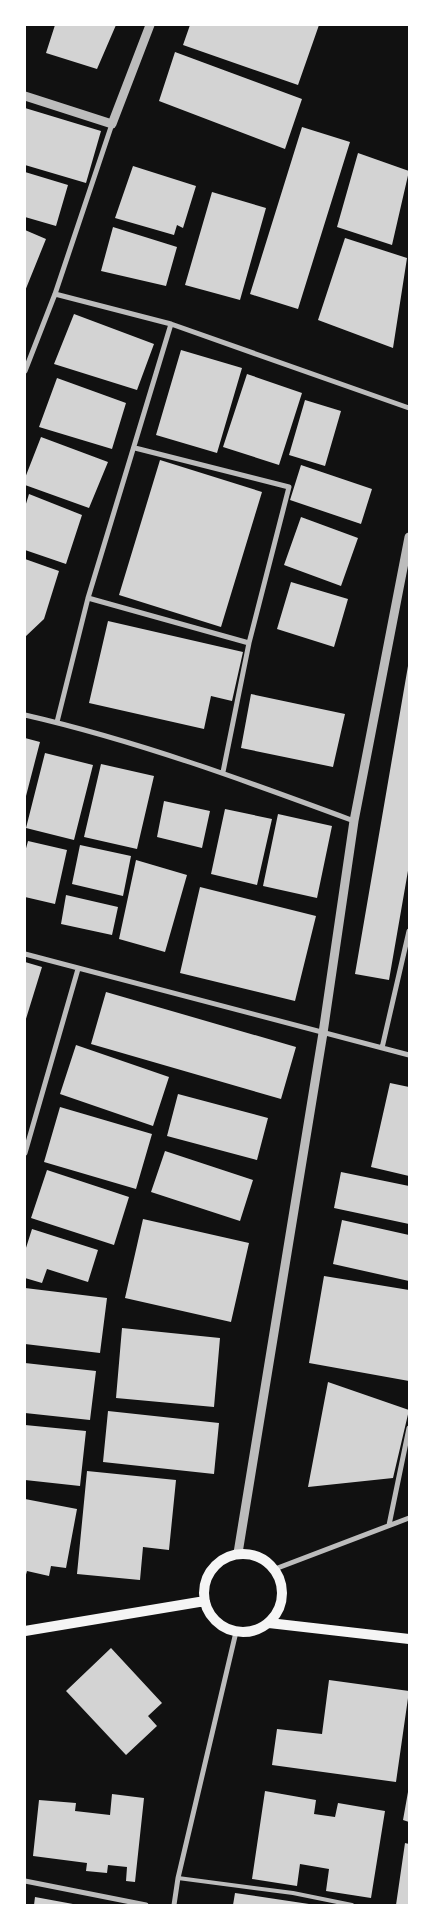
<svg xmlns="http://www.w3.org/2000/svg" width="434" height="1930" font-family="'Archivo Narrow',sans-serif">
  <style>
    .building { fill: #d3d3d3 }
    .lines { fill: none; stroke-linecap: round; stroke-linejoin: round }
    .service { stroke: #bcbcbc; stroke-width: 4 }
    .minor { stroke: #bcbcbc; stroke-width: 5 }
    .tertiary { stroke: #bcbcbc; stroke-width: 9 }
    .secondary { stroke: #f5f5f5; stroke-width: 10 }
  </style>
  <rect width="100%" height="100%" fill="#111"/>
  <path class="building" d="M55,25H116L97,69L46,53Z
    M190,25H319L298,85L183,45Z
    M175,52L302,99L285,149L159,101Z
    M25,108L101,131L86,183L25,165Z
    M302,127L350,142L298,309L250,294Z
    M358,153L409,171L392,245L337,227Z
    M133,166L196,186L183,228L177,225L174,235L115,218Z
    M25,172L68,185L56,226L25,217Z
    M212,192L266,208L240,300L185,285Z
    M113,227L177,247L166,286L101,271Z
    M25,230L46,239L25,291Z
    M345,238L407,258L393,348L318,320Z
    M74,314L154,344L137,390L54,364Z
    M181,350L242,368L217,453L156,435Z
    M247,374L302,393L279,465L223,447Z
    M57,378L126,403L112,449L39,427Z
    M305,400L341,411L325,466L289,455Z
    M41,437L108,462L89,508L25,485V478Z
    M160,460L262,492L221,627L119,595Z
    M301,465L372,489L361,524L290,500Z
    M29,494L82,515L66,564L25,550V507Z
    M301,517L358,538L341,586L284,565Z
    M25,559L59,571L44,619L25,637Z
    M291,582L348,599L334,647L277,629Z
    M108,621L243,652L232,701L211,696L204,729L89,703Z
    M408,666L409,865L389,980L355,974Z
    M251,694L345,714L333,767L241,748Z
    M25,738L40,742L26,796H25Z
    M45,753L93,765L74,840L26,828Z
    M101,764L154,776L137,849L84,837Z
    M164,801L210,811L202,848L157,837Z
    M225,809L272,819L257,885L211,874Z
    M278,814L332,826L317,898L263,886Z
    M28,841L67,850L55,904L25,897V852Z
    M80,845L131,856L123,896L72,884Z
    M136,860L187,875L165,952L119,939Z
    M200,887L316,916L295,1001L180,973Z
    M66,895L118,907L112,935L61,924Z
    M25,962L42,967L25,1022Z
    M106,992L296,1047L281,1099L91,1044Z
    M76,1045L169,1077L153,1126L60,1094Z
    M390,1083L409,1087V1176L371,1167Z
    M178,1094L268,1118L257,1160L167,1136Z
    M60,1107L152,1134L136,1189L44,1162Z
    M165,1151L253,1180L240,1221L151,1192Z
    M47,1170L129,1197L114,1245L31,1218Z
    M341,1172L409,1186V1224L334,1208Z
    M143,1219L249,1243L231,1322L125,1298Z
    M342,1220L409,1235V1281L333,1264Z
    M32,1229L98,1250L88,1282L47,1269L42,1283L25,1278V1251Z
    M324,1276L409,1290V1381L309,1363Z
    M25,1288L107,1298L100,1353L25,1344Z
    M122,1328L220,1338L214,1407L116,1398Z
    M25,1363L96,1371L90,1420L25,1413Z
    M328,1382L409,1410L393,1478L308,1487Z
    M108,1411L219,1423L214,1474L103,1462Z
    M25,1425L86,1431L80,1486L25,1480Z
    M87,1471L176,1480L169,1550L143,1547L140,1580L77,1574Z
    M25,1499L77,1509L66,1568L51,1566L49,1576L27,1571L25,1578Z
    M111,1648L162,1703L148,1716L157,1726L126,1755L66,1691Z
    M329,1680L409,1691L396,1782L272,1765L277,1729L322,1734Z
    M265,1791L316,1800L314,1814L335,1817L338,1803L385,1811L371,1898L326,1891L329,1869L300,1864L297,1886L252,1879Z
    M408,1792H409V1822L403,1820Z
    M112,1794L144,1798L135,1882L126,1881L127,1867L108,1865L107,1873L86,1871L87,1863L33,1856L39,1800L76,1803L75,1811L110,1815Z
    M405,1843L409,1844V1905H396Z
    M235,1893L309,1904V1905H233Z
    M35,1897L73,1904L72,1905H34Z"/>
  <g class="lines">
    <path class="service" d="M178,1878L293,1893L352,1905"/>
    <path class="minor" d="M55,294L171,324L88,598L57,722
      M171,324L409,408
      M25,371L55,294L112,124
      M135,448L289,487L249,643L223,772
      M88,598L249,643
      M25,715C138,741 246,781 354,821
      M25,954L409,1055
      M382,1048L409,931
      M25,1153L78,969
      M389,1525L409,1428
      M275,1569L409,1518
      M25,1881L146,1905
      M174,1905L178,1878L236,1632"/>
    <path class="tertiary" d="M25,96L112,124L150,25
      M238,1553L323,1033L354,821L409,537"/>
    <path class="secondary" d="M204 1593a39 39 0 1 1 78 0a39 39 0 1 1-78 0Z
      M269,1623L409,1639
      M25,1631L205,1601"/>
  </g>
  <rect width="434" height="1930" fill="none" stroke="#ffffff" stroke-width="52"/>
</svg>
